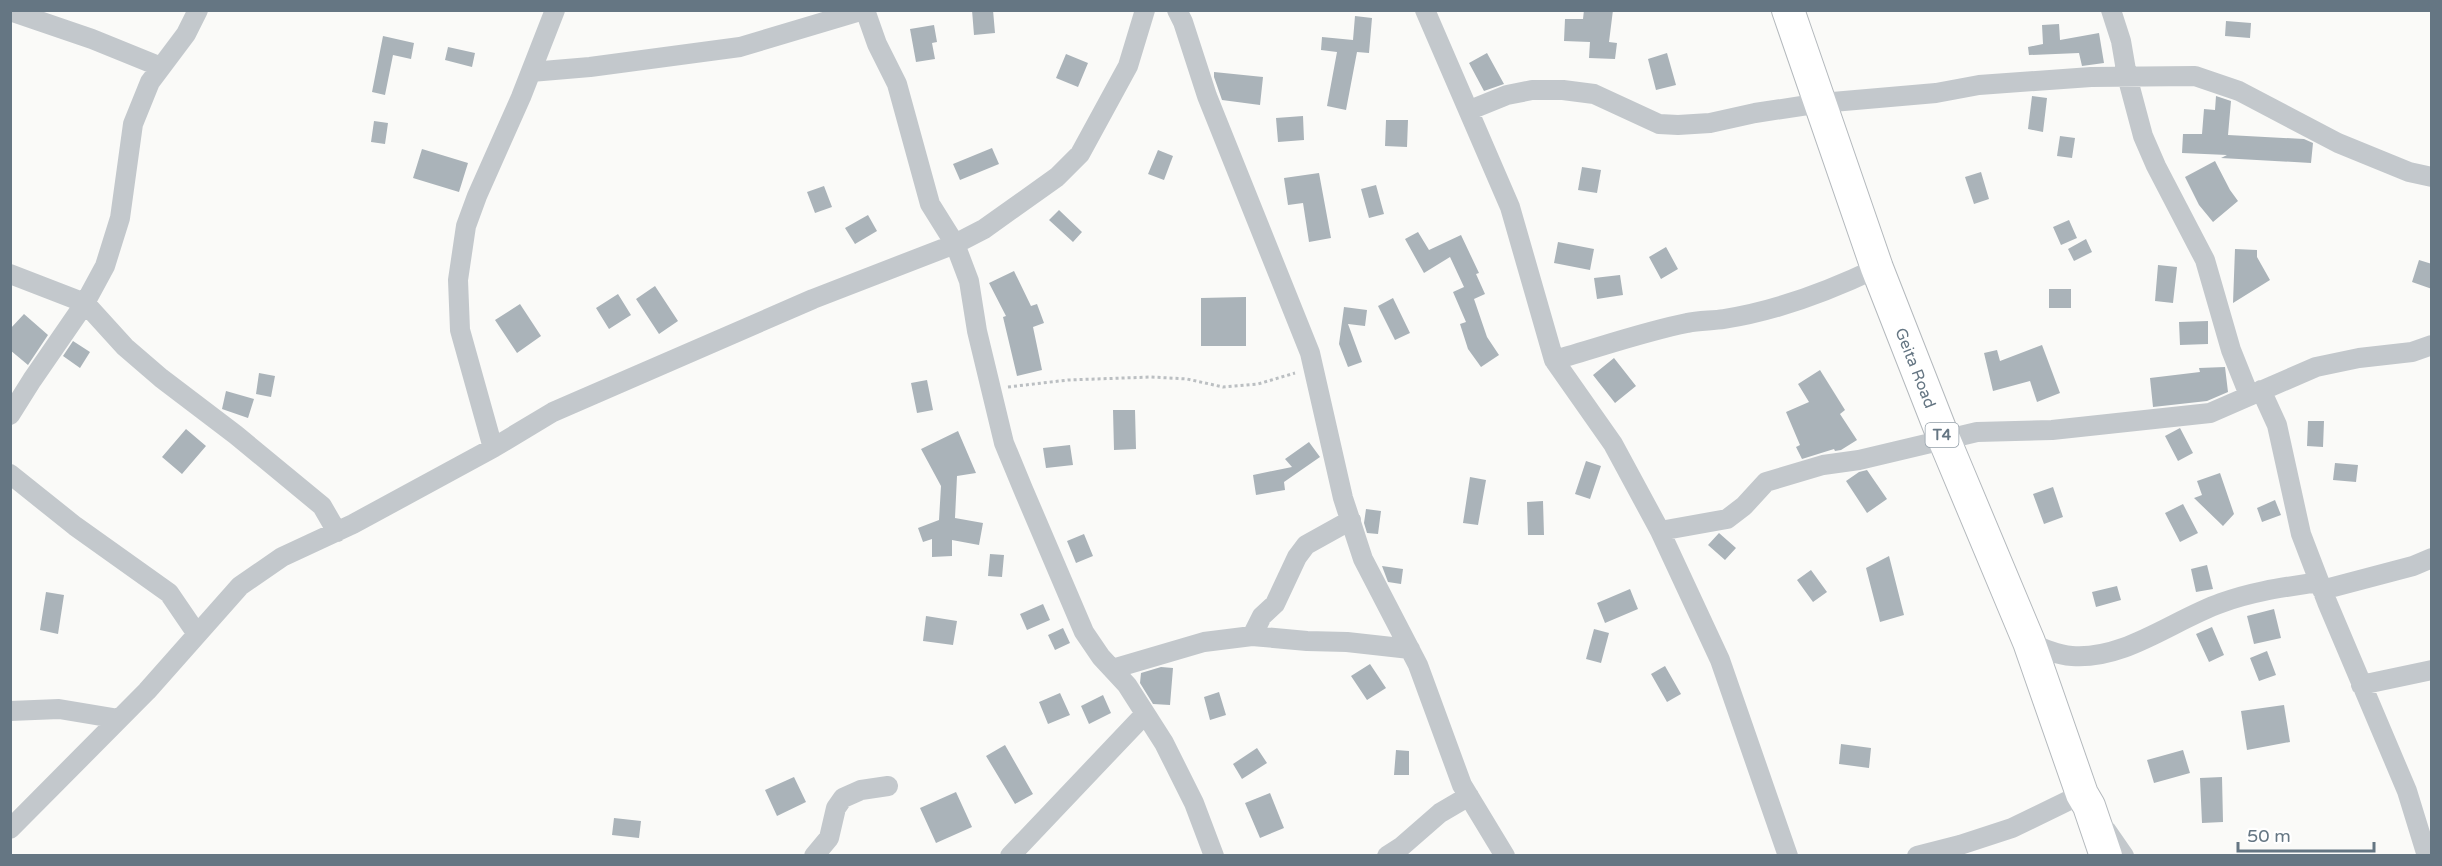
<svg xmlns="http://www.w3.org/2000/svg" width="2442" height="866" font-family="'Varela Round',sans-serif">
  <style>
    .building { fill: #aab3b9 }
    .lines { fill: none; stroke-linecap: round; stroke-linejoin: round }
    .trunk-casing { stroke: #b4b9bd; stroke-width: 34 }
    .path { stroke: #bbbfc2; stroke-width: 3; stroke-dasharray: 3 3; stroke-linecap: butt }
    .minor { stroke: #c3c8cc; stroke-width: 20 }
    .trunk { stroke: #fff; stroke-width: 32 }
    .labels { text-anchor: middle; stroke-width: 6; stroke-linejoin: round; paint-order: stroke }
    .shield { fill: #fff; stroke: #939fa8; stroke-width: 1.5 }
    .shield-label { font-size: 15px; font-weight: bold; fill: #657683 }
    .street-label { font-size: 16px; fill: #657683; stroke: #fff }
  </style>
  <rect width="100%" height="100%" fill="#fafaf8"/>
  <path class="building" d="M972,10H993L995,33L974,35Z
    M1584,10H1613L1609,42L1617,43L1615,59L1589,58L1590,42L1564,41L1565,19H1583Z
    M1355,16L1372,18L1369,53L1357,52L1346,110L1327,106L1337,52L1321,50L1322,37L1353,40Z
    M2226,21L2251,23L2250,38L2225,36Z
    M2059,24L2060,40L2099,33L2104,63L2082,66L2079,53L2029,55L2028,47L2043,44L2042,25Z
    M934,25L937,42L932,43L935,59L916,62L910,29Z
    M383,36L414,43L411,59L393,55L385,95L372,92Z
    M448,47L475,53L472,67L445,60Z
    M1487,53L1504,84L1484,91L1469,63Z
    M1667,53L1676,85L1656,90L1648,59Z
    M1066,54L1088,63L1078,87L1056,78Z
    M1214,72L1263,77L1260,105L1222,100L1214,77Z
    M2032,96L2047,98L2043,132L2028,129Z
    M2216,96L2231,101L2228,135L2304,139L2313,143L2311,163L2221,158L2227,155L2182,153L2183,134H2202L2204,109L2215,110Z
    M1303,116L1304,140L1278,142L1276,118Z
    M1386,120H1408L1407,147L1385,146Z
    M374,121L388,123L385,144L371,142Z
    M2060,136L2075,138L2072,158L2057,156Z
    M992,148L999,164L960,180L953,164Z
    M422,149L468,163L459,192L413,178Z
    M1158,150L1173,156L1164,180L1148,174Z
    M2215,161L2230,190L2238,201L2213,222L2199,205L2185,177Z
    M1582,167L1601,170L1597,193L1578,190Z
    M1981,172L1989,199L1974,204L1965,177Z
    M1319,173L1331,238L1309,242L1303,203L1288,205L1284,178Z
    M1376,185L1384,214L1369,218L1361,189Z
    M824,186L832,207L815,213L807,192Z
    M1059,210L1082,232L1073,242L1049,220Z
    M868,215L877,231L855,244L845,228Z
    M2069,220L2077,238L2061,245L2053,227Z
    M1418,232L1429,250L1461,235L1479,273L1476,274L1485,294L1474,299L1487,337L1499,355L1481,367L1468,349L1460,324L1466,322L1453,292L1464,287L1450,257L1424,273L1405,239Z
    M2086,239L2092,252L2074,261L2068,249Z
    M1558,242L1594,249L1590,270L1554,263Z
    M1666,247L1678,269L1661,279L1649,257Z
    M2235,249L2257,250V257L2270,280L2233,303Z
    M2419,260L2432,264V289L2412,282Z
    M2158,265L2177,267L2173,303L2155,301Z
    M1014,271L1031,306L1037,304L1044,323L1033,327L1042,370L1017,376L1003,317L1006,316L989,283Z
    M1620,275L1623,295L1597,299L1594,278Z
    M655,286L678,321L659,334L636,299Z
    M2049,289H2071V308H2049Z
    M618,294L631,315L609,329L596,308Z
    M1246,297V346H1201V298Z
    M1393,298L1410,333L1395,340L1378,306Z
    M520,304L541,336L517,353L495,320Z
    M1344,307L1367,310L1365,326L1348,324L1362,362L1348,367L1339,344Z
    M24,314L48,335L28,365L10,350V329Z
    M2208,321V344L2180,345L2179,322Z
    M73,341L90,352L80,368L63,356Z
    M2042,345L2060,393L2037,402L2030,381L1993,391L1984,353L1997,350L2000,361Z
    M1614,358L1636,386L1615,403L1593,375Z
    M2225,367L2228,392L2207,401L2153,407L2150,378L2200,372L2199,368Z
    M1820,370L1845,410L1840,414L1857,440L1841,450L1835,451L1834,449L1802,459L1796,447L1800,445L1786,412L1809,402L1798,384Z
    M259,373L275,376L271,397L256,394Z
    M927,380L933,410L917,413L911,383Z
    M226,391L254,399L248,418L222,409Z
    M1113,410H1135L1136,449L1114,450Z
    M2308,421H2324L2323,447L2307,446Z
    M2180,428L2193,453L2178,461L2165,436Z
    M186,429L206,446L182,474L162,457Z
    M958,431L976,473L957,476L955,518L983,523L979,545L952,540V556L932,557V539L923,542L918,528L939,520L941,486L921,449Z
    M1309,442L1320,457L1284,482L1285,490L1256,495L1253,475L1292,467L1285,459Z
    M1070,445L1073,465L1046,468L1043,448Z
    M1586,461L1601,466L1590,499L1575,494Z
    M2335,463L2358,465L2356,482L2333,480Z
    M1867,470L1887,499L1867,513L1846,481L1859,472Z
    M2220,473L2234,514L2223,526L2194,498L2202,495L2197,481Z
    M1470,477L1486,480L1478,525L1463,523Z
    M2053,487L2063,517L2044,524L2033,494Z
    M2275,500L2281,515L2262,522L2257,508Z
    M1543,501L1544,535H1528L1527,502Z
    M2183,504L2198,533L2180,542L2165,513Z
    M1366,509L1381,511L1378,534L1367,533L1364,523Z
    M1719,533L1736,548L1725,560L1708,545Z
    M1084,534L1093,556L1076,563L1067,541Z
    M990,554L1004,555L1002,577L988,576Z
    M1889,556L1904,615L1880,622L1866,568Z
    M2207,565L2213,589L2196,592L2191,569Z
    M1382,566L1403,569L1401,584L1388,582Z
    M1811,570L1827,592L1813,602L1797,580Z
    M2117,586L2121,600L2096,607L2092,592Z
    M1630,589L1638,609L1605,623L1597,603Z
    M46,592L64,595L58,634L40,630Z
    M1043,604L1050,620L1027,630L1020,614Z
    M2274,609L2281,638L2254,644L2247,616Z
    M926,616L957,621L953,645L923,641Z
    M2212,627L2224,655L2209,662L2196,634Z
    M1063,628L1070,643L1055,650L1048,635Z
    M1594,629L1609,633L1601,663L1586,659Z
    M2267,651L2276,675L2259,681L2250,658Z
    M1370,664L1386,688L1367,700L1351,676Z
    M1665,666L1681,694L1667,702L1651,674Z
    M1161,667L1173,668L1170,705L1153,704L1140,683L1141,673Z
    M1219,692L1226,715L1210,720L1204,697Z
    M1060,693L1070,715L1048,724L1039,702Z
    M1103,695L1111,713L1089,724L1081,706Z
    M2284,705L2290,742L2247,750L2241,711Z
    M1841,744L1871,748L1869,768L1839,764Z
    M1005,745L1033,794L1015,804L986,756Z
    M1257,748L1267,763L1242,779L1233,764Z
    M1396,750L1409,751V775H1394Z
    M2183,750L2190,773L2154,783L2147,760Z
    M794,777L806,802L777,816L765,790Z
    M2222,777L2223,822L2202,823L2200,778Z
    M956,792L972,827L936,843L920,808Z
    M1270,793L1284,828L1260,838L1245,803Z
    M614,818L641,821L639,838L612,835Z"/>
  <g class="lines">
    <defs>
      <g id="trunk">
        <path id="s1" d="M1788,10L1877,268L1944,439L2029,642L2082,794L2089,806L2106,856"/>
      </g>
    </defs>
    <use href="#trunk" class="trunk-casing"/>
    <path class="path" d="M1008,387L1068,380L1151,377L1187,379L1223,387L1258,384L1295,373"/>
    <path class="minor" d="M865,10L877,44L897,84L930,204L955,244L969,281L977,331L1004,443L1023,489L1084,632L1101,657L1127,685L1164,743L1194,803L1214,856
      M1177,10L1183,22L1207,96L1310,353L1343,498L1363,559L1418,665L1462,785L1505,856
      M1425,10L1510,207L1554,360L1613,444L1660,531L1720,660L1788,856
      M2111,10L2121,41L2127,76L2143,136L2156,166L2205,260L2231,350L2249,395
      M10,11L92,39L161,67
      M531,72L590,67L740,47L864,10
      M1470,110L1507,95L1532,90H1563L1594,94L1659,124L1678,125L1710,123L1755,113L1821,103L1936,93L1979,85L2091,77L2195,76L2239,91L2338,143L2409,172L2432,177
      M10,274L85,303L125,347L161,378L236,435L322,506L337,532
      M1554,360C1598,348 1642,332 1687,323C1699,320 1712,321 1724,319C1776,311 1829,291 1877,268
      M2261,390L2277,425L2301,534L2327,602L2407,791L2427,856
      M10,415L32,380L85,303L105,266L120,218L133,124L150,82L186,34L198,10
      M493,448L460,330L458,280L466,226L477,196L521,97L555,10
      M10,474L75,526L169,593L197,634
      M1660,531L1727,519L1744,506L1766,482L1823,465L1859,460L1977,432L2052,430L2210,413L2316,367L2359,358L2412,352L2432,345
      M2322,590L2413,566L2432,558
      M1252,636L1262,616L1275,604L1297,557L1306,545L1351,520
      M2029,642C2042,648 2057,655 2072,656C2125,660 2173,620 2221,603C2253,591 2286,587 2319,582
      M1112,669L1204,642L1252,636L1307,641L1347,642L1410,649
      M2361,685L2432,670
      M10,711L59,709L119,719
      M10,829L147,691L240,586L282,557L353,524L493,448L553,412L813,299L955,244L984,229L1057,177L1080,154L1128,66L1145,10
      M2106,830L2124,856
      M814,856L829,838L836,808L843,798L861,790L888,786
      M1010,856L1145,714
      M1387,856L1401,847L1440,813L1469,796
      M1917,856L1960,845L2012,828L2082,794"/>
    <use href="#trunk" class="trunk"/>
  </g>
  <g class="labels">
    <rect class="shield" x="1925.5" y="423" width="33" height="24" rx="4.5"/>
    <g class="shield-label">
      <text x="1942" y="440">T4</text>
    </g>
    <g class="street-label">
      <text dy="6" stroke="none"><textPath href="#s1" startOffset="380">Geita Road</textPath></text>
    </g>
  </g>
  <rect width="2442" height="866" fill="none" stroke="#657683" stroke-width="24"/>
  <path d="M2238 842v9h136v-9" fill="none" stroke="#657683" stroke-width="3"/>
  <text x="2247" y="842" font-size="18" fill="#657683" stroke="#ffffff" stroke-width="4.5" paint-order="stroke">50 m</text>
</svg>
